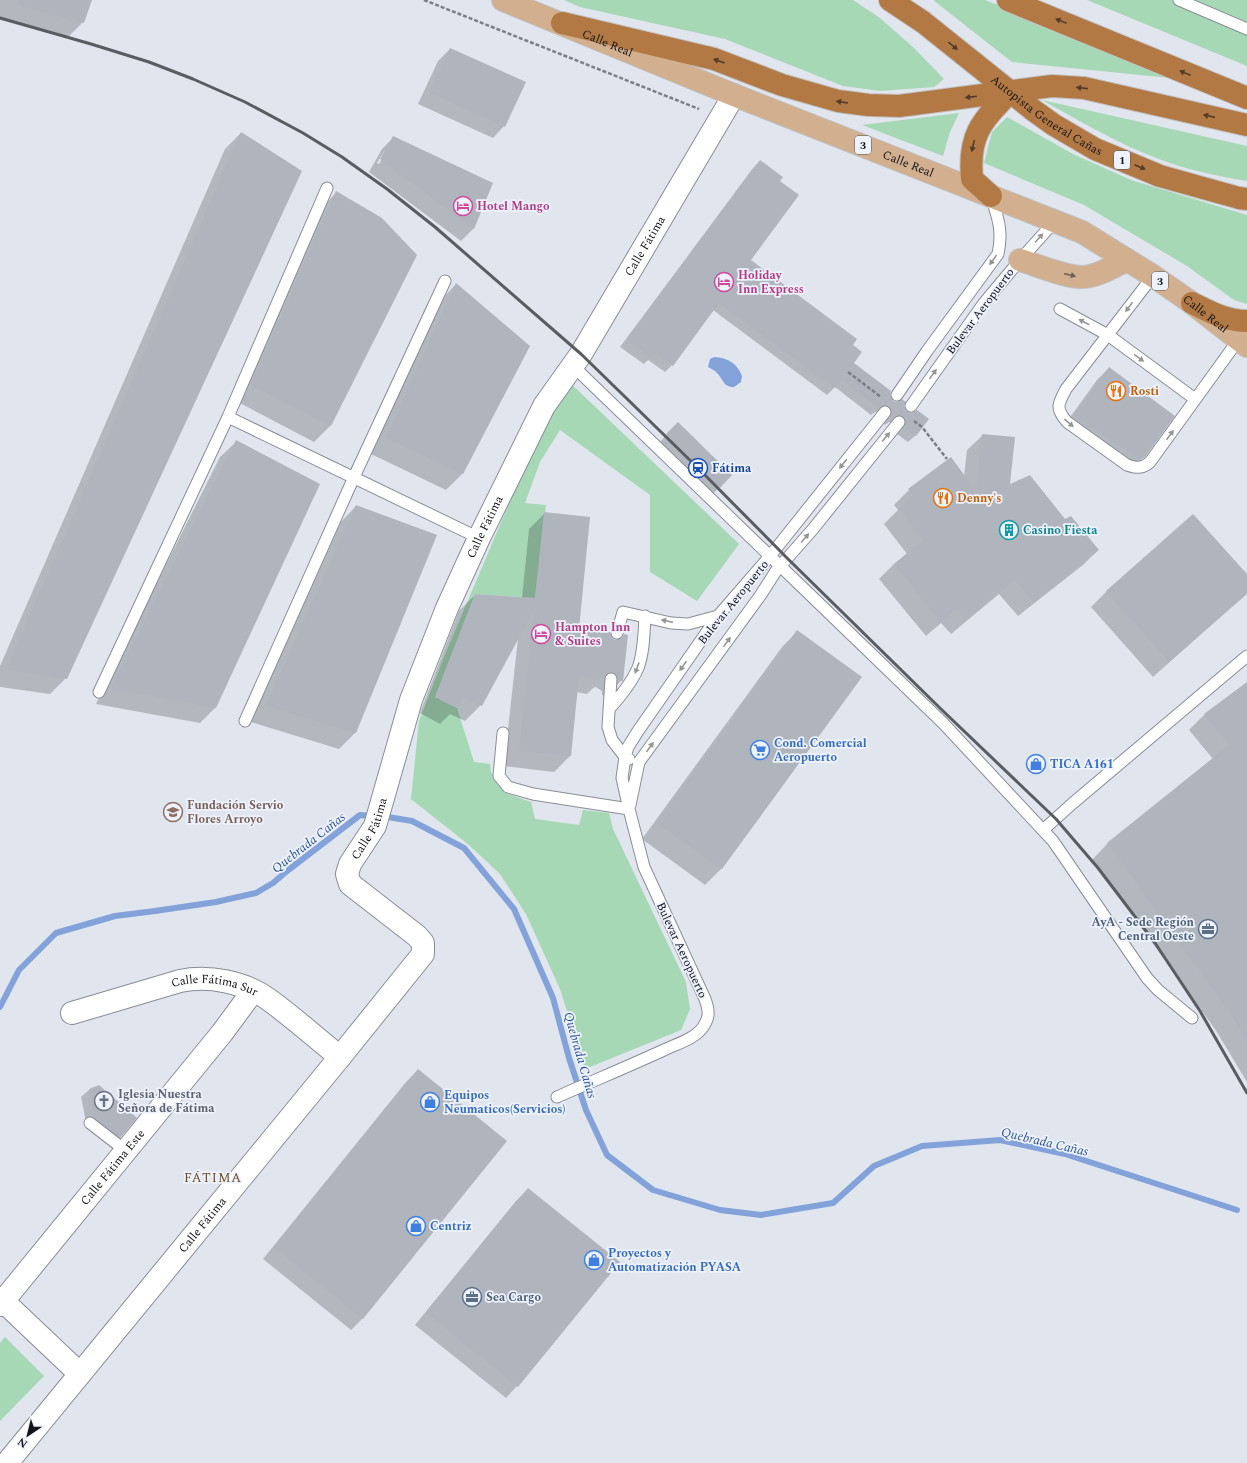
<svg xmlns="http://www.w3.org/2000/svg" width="1247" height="1463" font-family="Spectral,serif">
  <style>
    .green { fill: #a6d8b5 }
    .water { fill: #82a2d9 }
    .shadow { fill: #0003; fill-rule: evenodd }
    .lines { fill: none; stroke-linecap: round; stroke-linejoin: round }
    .stream { stroke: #82a2d9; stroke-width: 6 }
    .building { fill: #afb4bd }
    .lane-casing { stroke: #898d96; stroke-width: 13 }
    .street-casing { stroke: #898d96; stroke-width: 24 }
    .primary-casing { stroke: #c1c2c3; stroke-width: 24 }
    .highway-casing { stroke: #c1c2c3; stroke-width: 24 }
    .path { stroke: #7b7f85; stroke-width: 2.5; stroke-dasharray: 4 2; stroke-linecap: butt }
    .lane { stroke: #fff; stroke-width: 11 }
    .street { stroke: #fff; stroke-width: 22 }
    .primary { stroke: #d1af8f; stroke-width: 22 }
    .highway { stroke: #b37945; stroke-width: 22 }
    .rail { stroke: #595c61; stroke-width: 3 }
    .oneway { fill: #523c29 }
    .oneway2 { fill: #949597 }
    .oneway3 { fill: #726253 }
    .labels { text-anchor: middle; stroke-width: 3.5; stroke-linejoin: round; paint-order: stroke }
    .shield { fill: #edf2fc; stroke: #54575c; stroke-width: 1 }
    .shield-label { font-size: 11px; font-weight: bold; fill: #121417 }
    .street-label { font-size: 12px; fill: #121417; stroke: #edf2fc }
    .hotel-label { font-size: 12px; font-weight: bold; fill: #b23c85; stroke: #edf2fc; text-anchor: start }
    .food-label { font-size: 12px; font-weight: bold; fill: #c56008; stroke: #edf2fc; text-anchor: start }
    .transit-label { font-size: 12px; font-weight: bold; fill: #164399; stroke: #edf2fc; text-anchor: start }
    .culture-label { font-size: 12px; font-weight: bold; fill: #0d838f; stroke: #edf2fc; text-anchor: start }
    .shop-label { font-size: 12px; font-weight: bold; fill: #366cbe; stroke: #edf2fc; text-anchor: start }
    .education-label { font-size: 12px; font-weight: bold; fill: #785e54; stroke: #edf2fc; text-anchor: start }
    .service-label { font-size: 12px; font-weight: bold; fill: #4e5e75; stroke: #edf2fc; text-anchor: end }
    .worship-label { font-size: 12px; font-weight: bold; fill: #5b616d; stroke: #edf2fc; text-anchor: start }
    .water-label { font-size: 13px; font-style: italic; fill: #2b5294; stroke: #edf2fc }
    .neighbourhood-label { font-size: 13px; letter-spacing: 1px; fill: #6f491a; stroke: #edf2fc }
  </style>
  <rect width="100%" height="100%" fill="#e0e5ee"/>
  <path class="green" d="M564,0H853L880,18L914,48L944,79L934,87L880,91L843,86L725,39L580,7Z
    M933,0H985L1180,79L1012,62Z
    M1087,0H1247V66Z
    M1042,100L1247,146V181C1217,176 1187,170 1159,159C1118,144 1080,121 1042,100Z
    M959,113L950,132L943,156L862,125Z
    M1007,117L1073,154L1131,180L1247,215V304L1234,300L1187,266L1084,205L984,163L992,132Z
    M566,379L739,544L697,601L650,572V495L560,430L540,462L525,503L546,505L535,598L475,594L435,697L457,708L474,762L490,764L491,772L505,793L531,802L535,819L579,825L583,810L609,813L613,829L686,982L690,1009L681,1030L585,1069L560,989L526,914L500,874L469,845L411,799L419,721L446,652L548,412Z
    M5,1337L44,1376L0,1421V1343Z"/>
  <path class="water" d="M714,357C728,358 737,363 742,376L741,382L734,387C723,387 724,380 717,373C715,370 711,369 708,367L710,359Z"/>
  <path class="shadow" d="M0,0H91L83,22L67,38L0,20Z
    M450,49L504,126L493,138L418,104L438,61Z
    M241,133L66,678L50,694L0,687V666L225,149Z
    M393,138L492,183L473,229L461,241L369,172L382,149ZM385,150H387L379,164L377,163Z
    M760,161L749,261L852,345L853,364L889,395L892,401L903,406L916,435L908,442L897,434L899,428L896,423L889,422L885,425L884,424L885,418L882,413L875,412L871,415L835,387L827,395L713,310L672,365L665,372L648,360L644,364L620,347L753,168Z
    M337,192L415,255L330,426L314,442L236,401L321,208Z
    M456,284L529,347L462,474L446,490L371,454L441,300Z
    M1109,368L1144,456L1132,469L1126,471L1063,427L1097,380Z
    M670,431L730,475L712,495L659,443Z
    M983,435L1008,486L1065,521L1098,550L1083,565L1018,616L999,594L951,634L941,623L926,636L879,579L894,564L907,554L884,524L898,510L894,505L909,490L964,477L967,450Z
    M236,442L216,707L200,723L96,704L220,457Z
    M356,506L436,535L355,733L339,749L251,722L341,522Z
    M545,513L577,630L611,638L615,641L620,640L624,635L622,680L606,696L602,695V691L596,687L593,688L587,694L576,692L570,756L554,772L504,766L518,638L481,705L465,721L450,714L440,724L420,713L459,611L475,595L522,598L529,529Z
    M1193,515L1247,576V593L1153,677L1091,607L1106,592Z
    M798,631L860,677L721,869L705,885L642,839L782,647Z
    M1247,683V1082L1215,1029L1092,860L1107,844L1213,759L1189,730L1204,715Z
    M418,1070L363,1318L351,1330L263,1259L406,1082Z
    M89,1090L120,1137L112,1145L86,1122L81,1097Z
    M528,1189L517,1386L506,1398L415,1325L516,1201Z"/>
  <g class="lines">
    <path class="stream" d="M382,816L412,821L464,848L514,909L553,998L569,1058L586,1110L607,1155L653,1190L720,1210L761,1215L833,1203L874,1166L922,1146L1000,1140L1065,1154L1237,1210
      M0,1007L19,970L56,933L115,916L155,911L216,902L256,893L273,883L287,871L360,815L373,816"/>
  </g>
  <path class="building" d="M19,0H92L84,23L18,5Z
    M450,48L526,82L505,127L429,92Z
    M241,132L302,171L67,679L6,670Z
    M393,136L493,183L474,229L380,159Z
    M760,160L783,177L780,181L799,195L751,260L857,339L853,345L862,352L854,363L891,391L890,395L893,401L897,402L902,399L906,402L904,406L907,411L911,413L917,410L929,419L916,436L904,427L906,420L903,416L897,415L893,418L891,416L892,410L889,406L883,405L879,408L842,380L835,388L719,303L673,366L656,353L652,358L627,340Z
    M336,191L382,218L417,255L331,426L251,385Z
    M456,283L530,346L463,474L386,438Z
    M1109,367L1175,416L1145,457L1140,460L1074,415Z
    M678,422L732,475L720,488L666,434Z
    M982,434L1015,437L1010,484L1030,475L1065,519L1071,516L1099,550L1033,602L1015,580L966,619L957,609L941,622L894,564L923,540L899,508L913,496L908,489L951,457L976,491Z
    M236,440L320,484L216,708L111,688Z
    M356,505L437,535L356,733L266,706Z
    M544,512L590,517L579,629L610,632L612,638L615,640L622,638L624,634L628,635L623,681L618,680L617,676L612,672L608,673L604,678L579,676L571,756L519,751L534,610L482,706L463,697L457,708L435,697L475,594L535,598Z
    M1193,514L1247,574V594L1169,662L1106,591Z
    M797,630L862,677L722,869L657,823Z
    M1247,682V1041L1231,1014L1107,843L1229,745L1204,714Z
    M418,1069L507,1141L363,1319L274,1247Z
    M99,1085L137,1118L120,1138L93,1114L89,1089Z
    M528,1188L620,1262L518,1387L426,1312Z"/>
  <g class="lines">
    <defs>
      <path id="lane" d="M1179,0L1247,29
        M1153,276L1066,389C1058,404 1055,408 1067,422L1127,465C1136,468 1142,469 1150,462L1239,339
        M1060,309L1108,335L1195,399
        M573,366L943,723L1053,841L1147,978L1158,990L1192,1018
        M897,395L927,351L998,254C1003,231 998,218 991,196
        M911,406L984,303L1020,260L1055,221
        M228,417L479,538
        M617,633L623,612L671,623L688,624L718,616
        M611,679L608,727L612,740L625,757L629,759
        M99,692L228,417L327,188
        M609,709C620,697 631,684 638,668C644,652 644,633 645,616
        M245,721L354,477L445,281
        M503,733L499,776L508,787L533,794L629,809
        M630,805L639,762L760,596L776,571L813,529L899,422
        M1043,830L1073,803L1247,656
        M557,1097C593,1081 629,1066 664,1050C676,1044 695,1039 703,1027C710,1017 709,1010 705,999L644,867L629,809L622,778L625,757L628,747L638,731L718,616L770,556L885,412
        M90,1123L126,1151"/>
      <g id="street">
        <path id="s1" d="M72,1013L180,981C209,975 244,982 268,999C293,1017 316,1038 340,1057"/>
        <path d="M3,1301L80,1374"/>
        <path id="s2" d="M0,1305L222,1033L253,991"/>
        <path id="s3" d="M7,1463L340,1057L423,954V943L417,936L350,884L347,874L350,864L375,826L411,700L447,608L479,538L544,406L581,354L734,95"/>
      </g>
      <g id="primary">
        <path id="s4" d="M503,0L734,95L1082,232L1153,276L1192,303L1247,346"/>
        <path d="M1020,260C1037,265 1067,278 1084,277C1099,276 1114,266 1127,260"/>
      </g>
      <g id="highway">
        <path id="s5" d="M890,0L923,22L1033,110L1054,125L1095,149L1160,176L1239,198L1247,199"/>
        <path d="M1008,0L1247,98"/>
        <path d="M562,23L714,59L782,85L838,101L868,105L899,106L1052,86L1084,88L1247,125"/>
        <path d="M991,196L972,179C968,135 981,122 1010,92"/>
        <path d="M1192,303C1210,312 1226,321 1247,321"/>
      </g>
    </defs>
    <use href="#lane" class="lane-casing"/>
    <use href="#street" class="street-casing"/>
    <use href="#primary" class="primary-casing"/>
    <use href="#highway" class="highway-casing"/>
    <path class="path" d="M424,0L699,109
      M848,372L881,397
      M914,421L922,427L947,459"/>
    <use href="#lane" class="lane"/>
    <use href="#street" class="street"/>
    <use href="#primary" class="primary"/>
    <use href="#highway" class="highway"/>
    <path class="rail" d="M0,18L91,44L149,62L193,79L245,102L303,133L342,157L387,189L435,227L581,354L698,468L787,558L942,710L1056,819L1098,868L1155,943L1200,1011L1247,1093"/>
  </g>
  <defs><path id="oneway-solid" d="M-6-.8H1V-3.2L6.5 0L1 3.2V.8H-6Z"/></defs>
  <g class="oneway">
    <use href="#oneway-solid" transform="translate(1061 21) rotate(-158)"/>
    <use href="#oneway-solid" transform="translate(953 46) rotate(39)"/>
    <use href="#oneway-solid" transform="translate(719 61) rotate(-160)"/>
    <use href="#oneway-solid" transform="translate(1185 73) rotate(-158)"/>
    <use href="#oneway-solid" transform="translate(1082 88) rotate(-174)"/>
    <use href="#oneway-solid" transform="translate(971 97) rotate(173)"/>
    <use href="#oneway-solid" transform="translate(842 102) rotate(-171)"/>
    <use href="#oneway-solid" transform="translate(1209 116) rotate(-167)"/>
    <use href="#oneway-solid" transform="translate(973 146) rotate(103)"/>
    <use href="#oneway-solid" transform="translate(1140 167) rotate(23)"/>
  </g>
  <g class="oneway2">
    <use href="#oneway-solid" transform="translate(1039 238) rotate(-48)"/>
    <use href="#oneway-solid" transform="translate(993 260) rotate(126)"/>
    <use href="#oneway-solid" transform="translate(1129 307) rotate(127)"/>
    <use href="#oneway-solid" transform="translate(1084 322) rotate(-152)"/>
    <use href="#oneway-solid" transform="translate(1139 358) rotate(36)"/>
    <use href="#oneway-solid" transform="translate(933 374) rotate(-54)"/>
    <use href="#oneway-solid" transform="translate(1069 423) rotate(40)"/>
    <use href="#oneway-solid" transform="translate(1170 435) rotate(-54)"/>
    <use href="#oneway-solid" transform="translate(886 437) rotate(-50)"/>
    <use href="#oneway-solid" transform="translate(843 464) rotate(129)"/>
    <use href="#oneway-solid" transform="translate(805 538) rotate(-49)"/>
    <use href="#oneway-solid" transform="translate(667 621) rotate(-167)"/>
    <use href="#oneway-solid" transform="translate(727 642) rotate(-54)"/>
    <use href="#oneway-solid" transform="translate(683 666) rotate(125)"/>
    <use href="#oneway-solid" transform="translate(637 668) rotate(110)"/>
    <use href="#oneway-solid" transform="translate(650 747) rotate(-54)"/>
  </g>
  <use class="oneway3" href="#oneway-solid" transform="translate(1070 275) rotate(13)"/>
  <defs>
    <symbol id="hotel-ring" viewBox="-11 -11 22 22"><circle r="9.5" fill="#edf2fc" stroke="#d1479c" stroke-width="1.5"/><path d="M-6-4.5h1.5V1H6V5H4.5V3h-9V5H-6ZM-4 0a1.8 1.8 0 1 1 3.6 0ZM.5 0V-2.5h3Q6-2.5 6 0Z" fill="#d1479c"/></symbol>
    <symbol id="restaurant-ring" viewBox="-11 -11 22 22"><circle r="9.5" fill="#edf2fc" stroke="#e8710a" stroke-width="1.5"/><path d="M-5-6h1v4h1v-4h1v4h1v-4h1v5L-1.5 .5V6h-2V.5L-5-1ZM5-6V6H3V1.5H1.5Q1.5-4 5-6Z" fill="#e8710a"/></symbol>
    <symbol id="station-ring" viewBox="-11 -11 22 22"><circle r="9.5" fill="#edf2fc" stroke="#1a4fb4" stroke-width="1.5"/><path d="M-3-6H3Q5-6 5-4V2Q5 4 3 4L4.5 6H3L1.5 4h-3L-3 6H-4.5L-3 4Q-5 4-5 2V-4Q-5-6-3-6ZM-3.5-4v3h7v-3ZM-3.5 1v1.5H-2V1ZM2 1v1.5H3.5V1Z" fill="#1a4fb4"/></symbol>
    <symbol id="building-ring" viewBox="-11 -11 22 22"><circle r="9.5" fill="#edf2fc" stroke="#0f9aa8" stroke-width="1.5"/><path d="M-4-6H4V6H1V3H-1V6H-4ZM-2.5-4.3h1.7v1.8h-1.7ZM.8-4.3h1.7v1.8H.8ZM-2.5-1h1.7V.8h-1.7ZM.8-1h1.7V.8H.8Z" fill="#0f9aa8"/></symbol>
    <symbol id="supermarket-ring" viewBox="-11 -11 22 22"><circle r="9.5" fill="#edf2fc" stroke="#3f7fe0" stroke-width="1.5"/><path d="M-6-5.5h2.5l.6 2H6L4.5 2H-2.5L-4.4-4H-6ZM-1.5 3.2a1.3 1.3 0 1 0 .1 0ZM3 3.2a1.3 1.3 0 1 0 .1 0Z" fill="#3f7fe0"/></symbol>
    <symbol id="shop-ring" viewBox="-11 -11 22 22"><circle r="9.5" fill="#edf2fc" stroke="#3f7fe0" stroke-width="1.5"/><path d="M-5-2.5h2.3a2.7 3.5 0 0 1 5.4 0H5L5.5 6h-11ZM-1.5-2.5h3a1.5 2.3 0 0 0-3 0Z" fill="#3f7fe0"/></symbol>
    <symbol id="school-ring" viewBox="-11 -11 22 22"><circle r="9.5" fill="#edf2fc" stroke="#8d6e63" stroke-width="1.5"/><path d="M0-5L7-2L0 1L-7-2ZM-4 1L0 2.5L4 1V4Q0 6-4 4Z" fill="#8d6e63"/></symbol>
    <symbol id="office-ring" viewBox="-11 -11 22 22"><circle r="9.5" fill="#edf2fc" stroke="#5c6f8a" stroke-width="1.5"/><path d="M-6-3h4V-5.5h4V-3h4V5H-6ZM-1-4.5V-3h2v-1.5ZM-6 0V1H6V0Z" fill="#5c6f8a"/></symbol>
    <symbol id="church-ring" viewBox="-11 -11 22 22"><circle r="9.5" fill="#edf2fc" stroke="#6b7280" stroke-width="1.5"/><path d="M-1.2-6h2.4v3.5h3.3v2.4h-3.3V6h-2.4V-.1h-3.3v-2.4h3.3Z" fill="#6b7280"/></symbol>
  </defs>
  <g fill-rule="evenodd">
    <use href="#hotel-ring" x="452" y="195" width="22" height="22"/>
    <use href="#hotel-ring" x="713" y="271" width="22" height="22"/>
    <use href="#restaurant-ring" x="1105" y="380" width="22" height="22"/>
    <use href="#station-ring" x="687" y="457" width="22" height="22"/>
    <use href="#restaurant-ring" x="932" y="487" width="22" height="22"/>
    <use href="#building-ring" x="998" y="519" width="22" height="22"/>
    <use href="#hotel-ring" x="530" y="623" width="22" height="22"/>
    <use href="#supermarket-ring" x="749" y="739" width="22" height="22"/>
    <use href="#shop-ring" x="1025" y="753" width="22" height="22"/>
    <use href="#school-ring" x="162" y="801" width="22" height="22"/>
    <use href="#office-ring" x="1197" y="918" width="22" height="22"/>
    <use href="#church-ring" x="93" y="1090" width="22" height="22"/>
    <use href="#shop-ring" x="419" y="1091" width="22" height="22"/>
    <use href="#shop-ring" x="405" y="1215" width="22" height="22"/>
    <use href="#shop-ring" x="583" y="1249" width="22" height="22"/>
    <use href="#office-ring" x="461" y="1286" width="22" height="22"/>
  </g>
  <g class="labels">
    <g class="shield">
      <rect x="855" y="136" width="16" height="18" rx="3"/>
      <rect x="1114" y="151" width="16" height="18" rx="3"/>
      <rect x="1152" y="272" width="16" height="18" rx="3"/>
    </g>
    <g class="shield-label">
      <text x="863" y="149">3</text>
      <text x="1122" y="164">1</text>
      <text x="1160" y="285">3</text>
    </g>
    <g class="street-label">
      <text dy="4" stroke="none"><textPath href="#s4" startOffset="113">Calle Real</textPath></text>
      <text dy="4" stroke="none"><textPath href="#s5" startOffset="195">Autopista General Cañas</textPath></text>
      <text dy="4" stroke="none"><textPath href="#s4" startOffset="437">Calle Real</textPath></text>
      <text dy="4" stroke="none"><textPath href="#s3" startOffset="1472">Calle Fátima</textPath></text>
      <text transform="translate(980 311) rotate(-53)" y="4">Bulevar Aeropuerto</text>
      <text dy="4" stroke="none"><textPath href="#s4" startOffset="772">Calle Real</textPath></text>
      <text dy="4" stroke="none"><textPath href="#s3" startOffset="1148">Calle Fátima</textPath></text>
      <text transform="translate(733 602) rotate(-51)" y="4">Bulevar Aeropuerto</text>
      <text dy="4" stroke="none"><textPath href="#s3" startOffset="824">Calle Fátima</textPath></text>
      <text transform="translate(682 950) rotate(65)" y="4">Bulevar Aeropuerto</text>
      <text dy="4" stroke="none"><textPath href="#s1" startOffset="148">Calle Fátima Sur</textPath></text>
      <text dy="4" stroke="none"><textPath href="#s2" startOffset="178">Calle Fátima Este</textPath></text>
      <text dy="4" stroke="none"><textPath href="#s3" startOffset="308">Calle Fátima</textPath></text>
    </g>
    <g class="hotel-label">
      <text x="477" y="210">Hotel Mango</text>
      <text x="738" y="279">Holiday<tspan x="738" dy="14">Inn Express</tspan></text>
      <text x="555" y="631">Hampton Inn<tspan x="555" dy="14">&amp; Suites</tspan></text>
    </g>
    <g class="food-label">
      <text x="1130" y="395">Rosti</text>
      <text x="957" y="502">Denny's</text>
    </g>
    <g class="transit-label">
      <text x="712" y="472">Fátima</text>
    </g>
    <g class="culture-label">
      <text x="1023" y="534">Casino Fiesta</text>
    </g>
    <g class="shop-label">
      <text x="774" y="747">Cond. Comercial<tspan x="774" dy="14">Aeropuerto</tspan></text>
      <text x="1050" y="768">TICA A161</text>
      <text x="444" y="1099">Equipos<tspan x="444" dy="14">Neumaticos(Servicios)</tspan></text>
      <text x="430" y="1230">Centriz</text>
      <text x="608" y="1257">Proyectos y<tspan x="608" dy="14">Automatización PYASA</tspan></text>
    </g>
    <g class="education-label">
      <text x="187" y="809">Fundación Servio<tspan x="187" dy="14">Flores Arroyo</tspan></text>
    </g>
    <g class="service-label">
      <text x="1194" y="926">AyA - Sede Región<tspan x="1194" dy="14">Central Oeste</tspan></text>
      <text x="486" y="1301" text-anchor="start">Sea Cargo</text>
    </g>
    <g class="worship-label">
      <text x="118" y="1098">Iglesia Nuestra<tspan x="118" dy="14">Señora de Fátima</tspan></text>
    </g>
    <g class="water-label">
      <text transform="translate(308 842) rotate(-38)" y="5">Quebrada Cañas</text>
      <text transform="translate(581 1055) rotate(74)" y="5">Quebrada Cañas</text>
      <text transform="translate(1045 1141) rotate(13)" y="5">Quebrada Cañas</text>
    </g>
    <g class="neighbourhood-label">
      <text x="213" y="1182">FÁTIMA</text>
    </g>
  </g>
  <g transform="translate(28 1435) rotate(215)" stroke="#edf2fc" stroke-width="3" paint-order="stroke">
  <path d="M0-3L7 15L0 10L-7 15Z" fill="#121417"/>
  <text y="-6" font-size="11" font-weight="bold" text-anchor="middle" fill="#121417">N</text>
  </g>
</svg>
